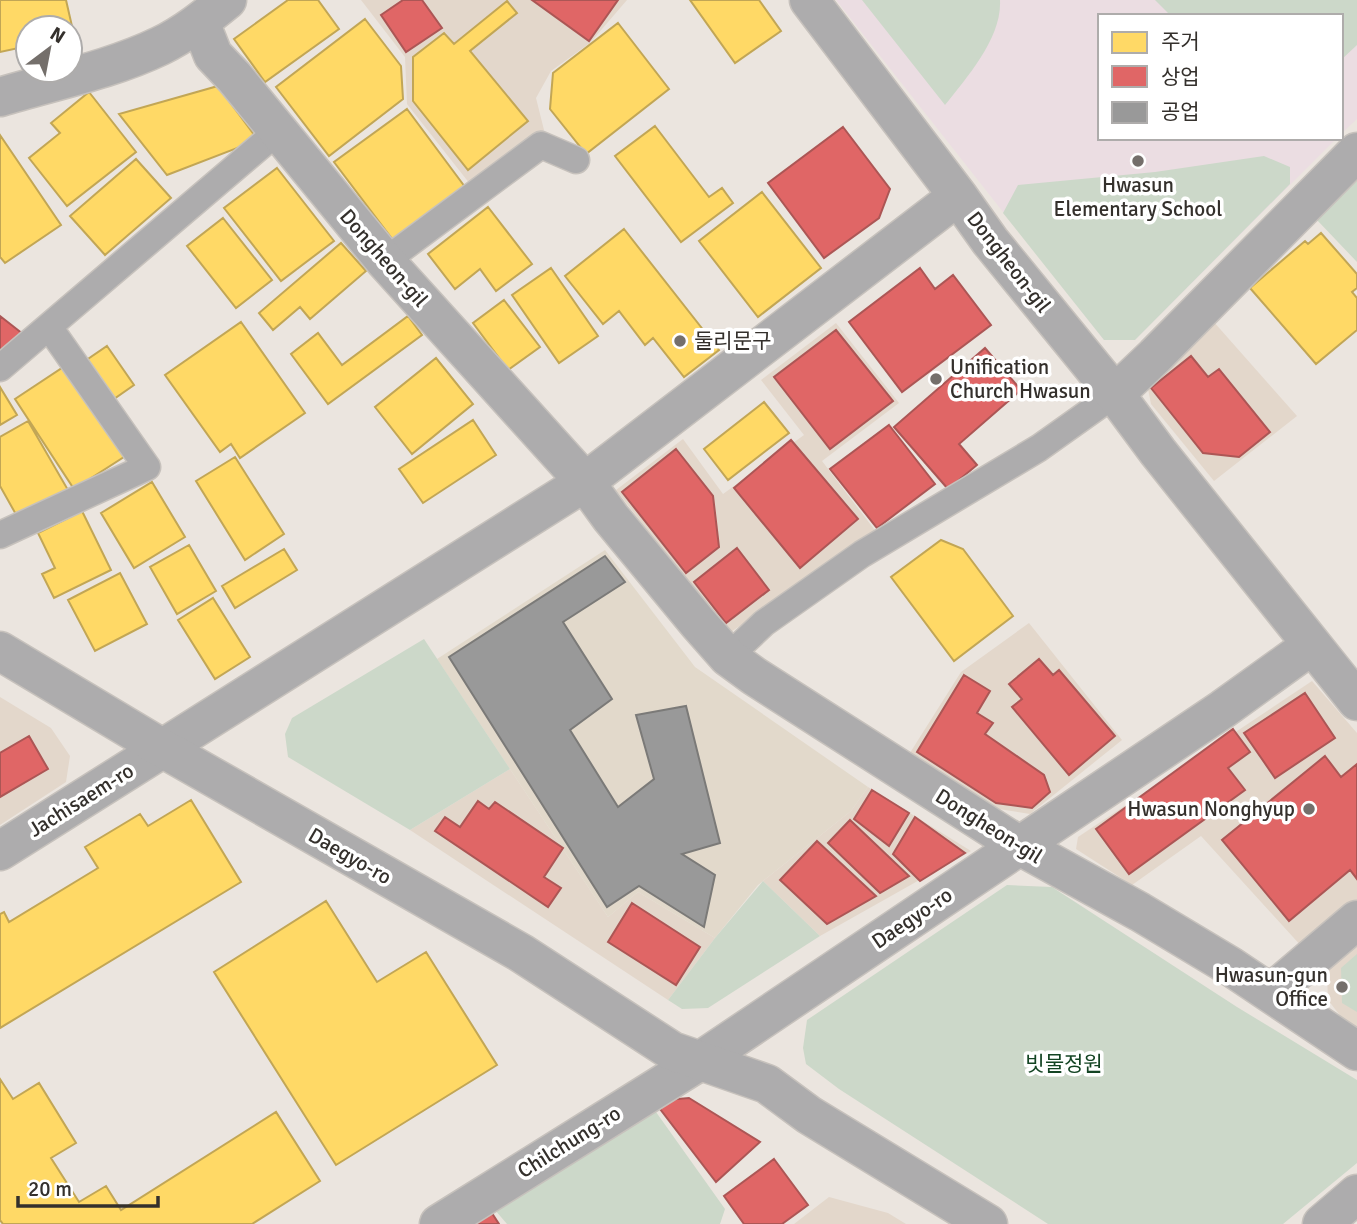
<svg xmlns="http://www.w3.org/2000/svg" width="1357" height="1224" font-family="Signika,'Noto Sans KR',sans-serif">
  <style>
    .built { fill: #e3d7cb }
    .industrial { fill: #e2d9cb }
    .education { fill: #ebdde2 }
    .green { fill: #ccd8c9 }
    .homes { fill: #ffd966; stroke: #c2a655; stroke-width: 2 }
    .shops { fill: #e06666; stroke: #ac5655; stroke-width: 2 }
    .industry { fill: #999; stroke: #7b7a78; stroke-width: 2 }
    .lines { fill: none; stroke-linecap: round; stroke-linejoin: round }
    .service-casing { stroke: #c6c1bc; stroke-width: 29 }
    .minor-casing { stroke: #c6c1bc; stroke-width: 41 }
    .tertiary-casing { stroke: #c6c1bc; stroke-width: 41 }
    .service { stroke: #adacad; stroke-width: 26 }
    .minor { stroke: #adacad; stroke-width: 38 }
    .tertiary { stroke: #adacad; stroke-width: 38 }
    .poi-dot { fill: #746f6b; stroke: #fff; stroke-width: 2.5 }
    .labels { text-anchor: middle; stroke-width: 7; stroke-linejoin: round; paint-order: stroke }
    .poi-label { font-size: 21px; fill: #34302c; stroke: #fff; text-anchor: start }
    .street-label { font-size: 21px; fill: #34302c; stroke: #fff }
    .park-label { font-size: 21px; fill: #134423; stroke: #fff }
  </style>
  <rect width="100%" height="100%" fill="#ebe5df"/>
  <path class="built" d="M361,0H627L590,43L551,71L536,98L544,130L470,184L407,104L405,57Z
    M1213,321L1297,416L1214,481L1151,404L1146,379Z
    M836,323L899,403L822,461L877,533L728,634L616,490L683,439L723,494L804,435L761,380Z
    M1029,623L1122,740L1030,814L992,808L908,756L961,672Z
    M1312,681L1357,733V903L1303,948L1201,836L1132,885L1076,849L1078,837Z
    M0,697L51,728L70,756L66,782L0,825Z
    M510,769L608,917L638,892L715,938L668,1000L410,830Z
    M868,787L971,851L820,936L763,881L851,811Z
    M1357,942V1028L1342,1018L1328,1000L1327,974L1336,958Z
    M829,1197L888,1213L906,1224H794Z"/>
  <path class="industrial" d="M605,550L695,667L868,787L851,811L758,885L715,938L638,892L608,917L437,659Z"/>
  <path class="education" d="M836,0H1357V119L1341,134V16H1100V138H1337L1135,340H1104Z"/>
  <path class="green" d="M862,0H1000C1002,38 967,77 945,105Z
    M1155,0H1357V45L1341,60V16H1171Z
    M1264,156L1290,167V184L1135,340H1104L1003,213L1018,185L1155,172Z
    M1357,181V262L1317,220Z
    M424,639L510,769L410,830L288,757L285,734L292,718Z
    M763,881L820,936L708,1008L682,1009L668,1000L715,938Z
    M1007,885L1052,887L1237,1007L1357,1080V1163L1283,1224H1048L839,1089L806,1064L803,1048L807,1020Z
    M1357,954V1012L1342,1003L1341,968Z
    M656,1112L725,1209L720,1224H507L495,1210Z"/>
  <path class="homes" d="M0,0H66L74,35L70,36V28H28V46L0,52Z
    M288,0H318L339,29L265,82L234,39Z
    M690,0H759L781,31L735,63Z
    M507,1L517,13L470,51L528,121L468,170L413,101V57L444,33L454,44Z
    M365,19L401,66L403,99L329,156L276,87Z
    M618,23L669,89L586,154L550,109L553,73Z
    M218,86L258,140L167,175L119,114Z
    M89,92L136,152L67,206L29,158L60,133L51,123Z
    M407,109L468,191L396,244L334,162Z
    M655,126L709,197L722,188L733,203L681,242L615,156Z
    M0,135L61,225L5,263L0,257Z
    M136,159L171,198L105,255L70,216Z
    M277,168L334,241L281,281L224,208Z
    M762,192L821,268L758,317L699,241Z
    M488,207L532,264L496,291L480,269L455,289L428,254Z
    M223,218L272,280L236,308L187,246Z
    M624,229L719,350L684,377L653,338L645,345L619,311L603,324L565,276Z
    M1321,233L1357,274V288L1352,292L1357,298V330L1316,364L1250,288L1305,241L1308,244Z
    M341,243L366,271L310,319L300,307L273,330L259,313Z
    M551,268L598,336L559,363L512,295Z
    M504,300L540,347L508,370L473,323Z
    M408,316L422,335L328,404L291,354L318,333L342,365Z
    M241,322L305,413L240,458L231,444L220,452L165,375Z
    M107,346L134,385L111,401L85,361Z
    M436,358L473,404L412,454L375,407Z
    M68,364L127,455L74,489L15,399Z
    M0,387L17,415L0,425Z
    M764,402L789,433L728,480L704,449Z
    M473,420L496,455L423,503L399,469Z
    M28,421L68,490L18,518L0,486V437Z
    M235,457L284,534L245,560L196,481Z
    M152,482L185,537L134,568L101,513Z
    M82,511L111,570L54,598L42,574L55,568L38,533Z
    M941,540L963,549L1013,616L954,661L891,577Z
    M189,545L216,591L177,614L150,567Z
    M284,549L297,570L235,608L222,586Z
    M120,573L147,624L95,651L68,600Z
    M213,598L250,657L215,679L178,620Z
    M191,800L241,882L0,1028V914L4,912L9,922L98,868L85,847L140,814L148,826Z
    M326,901L377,982L426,952L497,1065L336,1165L214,972Z
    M0,1079L13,1099L39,1083L76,1143L51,1158L79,1202L106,1186L121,1210L276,1112L320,1181L252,1224H3L0,1220Z"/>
  <path class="shops" d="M403,0H422L442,28L406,52L381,15Z
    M532,0H618L589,41Z
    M843,127L890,189L879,218L824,258L768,183Z
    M920,268L935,289L953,275L991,325L902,392L849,322Z
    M0,316L23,334L0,356Z
    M836,330L893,401L830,449L774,377Z
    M985,348L1021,390L959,444L977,465L948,489L894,427Z
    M1191,356L1208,377L1219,369L1270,432L1239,457L1203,453L1151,388Z
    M889,425L935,484L877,528L830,469Z
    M791,440L858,519L800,568L734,488Z
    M676,449L713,496L719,547L686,573L622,492Z
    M737,548L769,590L726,623L694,582Z
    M1039,659L1053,675L1059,670L1115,736L1069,775L1012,707L1022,699L1009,684Z
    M964,675L990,691L977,713L993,723L985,734L1044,775L1050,792L1032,808L996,803L917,752Z
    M1305,693L1335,738L1275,778L1244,733Z
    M1233,729L1250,752L1228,768L1245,790L1129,874L1096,829Z
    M29,736L48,769L0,797V753Z
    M1325,756L1341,777L1357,764V879L1350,870L1289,921L1222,840Z
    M872,790L909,813L889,846L854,819Z
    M478,801L489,809L495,802L563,848L544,877L561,888L548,907L435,831L445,817L460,827Z
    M915,817L965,853L920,881L893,854Z
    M850,820L909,876L880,893L828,843Z
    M817,841L876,896L827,924L780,880Z
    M632,903L700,947L676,985L608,942Z
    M689,1098L760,1142L716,1182L654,1101Z
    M774,1159L808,1205L782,1224H744L724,1196Z
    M488,1207L499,1224H463Z"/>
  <path class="industry" d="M605,556L625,582L563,622L612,699L570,730L618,807L654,779L636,715L686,706L720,843L682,854L715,875L704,927L639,886L607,907L449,657Z"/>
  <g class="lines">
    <defs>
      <path id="service" d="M385,261L541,145L576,160
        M0,368L278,131
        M0,535L147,467L49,327
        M728,657L764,623L862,554L1039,448L1115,394"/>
      <path id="minor" d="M809,0L958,196
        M200,22L213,55L234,77L385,261L585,482L611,518L698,623L728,657L754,676L1020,846L1140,912L1230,966L1357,1051
        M0,97C53,81 110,70 160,46C185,34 206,17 227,0
        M1115,394L1158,452L1357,701
        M0,851L585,482L958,196L990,241L1115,394L1155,356L1357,152
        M1271,993L1357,920
        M439,1224L700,1061L1223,709L1312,645
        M1322,1224L1357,1194"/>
      <path id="tertiary" d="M0,651L162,748L521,953L672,1051L767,1084L809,1115L988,1224"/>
    </defs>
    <use href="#service" class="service-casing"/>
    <use href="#minor" class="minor-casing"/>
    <use href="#tertiary" class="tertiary-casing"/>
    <use href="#service" class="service"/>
    <use href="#minor" class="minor"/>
    <use href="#tertiary" class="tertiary"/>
  </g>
  <g class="poi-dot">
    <circle cx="1138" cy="161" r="7"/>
    <circle cx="680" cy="341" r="7"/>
    <circle cx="936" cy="379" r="7"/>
    <circle cx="1309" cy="809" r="7"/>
    <circle cx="1342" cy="987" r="7"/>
  </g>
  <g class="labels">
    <g class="poi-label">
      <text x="1138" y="192" text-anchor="middle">Hwasun<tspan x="1138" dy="24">Elementary School</tspan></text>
      <text x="694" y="348">둘리문구</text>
      <text x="950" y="374">Unification<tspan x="950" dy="24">Church Hwasun</tspan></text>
      <text x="1295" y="816" text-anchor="end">Hwasun Nonghyup</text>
      <text x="1328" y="982" text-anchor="end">Hwasun-gun<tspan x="1328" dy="24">Office</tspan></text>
    </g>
    <g class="street-label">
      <text transform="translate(384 258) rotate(49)" y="7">Dongheon-gil</text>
      <text transform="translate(1009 262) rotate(52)" y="7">Dongheon-gil</text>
      <text transform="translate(81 800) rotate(-32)" y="7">Jachisaem-ro</text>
      <text transform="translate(989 826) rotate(32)" y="7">Dongheon-gil</text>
      <text transform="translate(350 856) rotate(30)" y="7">Daegyo-ro</text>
      <text transform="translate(912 918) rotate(-34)" y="7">Daegyo-ro</text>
      <text transform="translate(569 1142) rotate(-32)" y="7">Chilchung-ro</text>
    </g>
    <g class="park-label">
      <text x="1064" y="1071">빗물정원</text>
    </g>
  </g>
  <rect x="1098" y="14" width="245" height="126" fill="#ffffff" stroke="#aeacab" stroke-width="2"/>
  <rect x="1112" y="32" width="35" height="21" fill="#ffd966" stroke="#aeacab" stroke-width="2"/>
  <text x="1161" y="49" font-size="21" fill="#34302c">주거</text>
  <rect x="1112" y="66" width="35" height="21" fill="#e06666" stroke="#aeacab" stroke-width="2"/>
  <text x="1161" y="84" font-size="21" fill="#34302c">상업</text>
  <rect x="1112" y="102" width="35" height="21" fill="#999999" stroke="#aeacab" stroke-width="2"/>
  <text x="1161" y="119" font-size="21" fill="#34302c">공업</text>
  <g transform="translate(49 49) rotate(32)"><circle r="33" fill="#ffffff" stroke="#aeacab" stroke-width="2"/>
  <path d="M0-5L12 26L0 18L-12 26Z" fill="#746f6b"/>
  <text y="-10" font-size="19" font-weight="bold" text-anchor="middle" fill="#34302c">N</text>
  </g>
  <path d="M18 1196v10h140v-10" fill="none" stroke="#34302c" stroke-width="3.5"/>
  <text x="28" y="1196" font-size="21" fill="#34302c" stroke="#ffffff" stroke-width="5" paint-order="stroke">20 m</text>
</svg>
